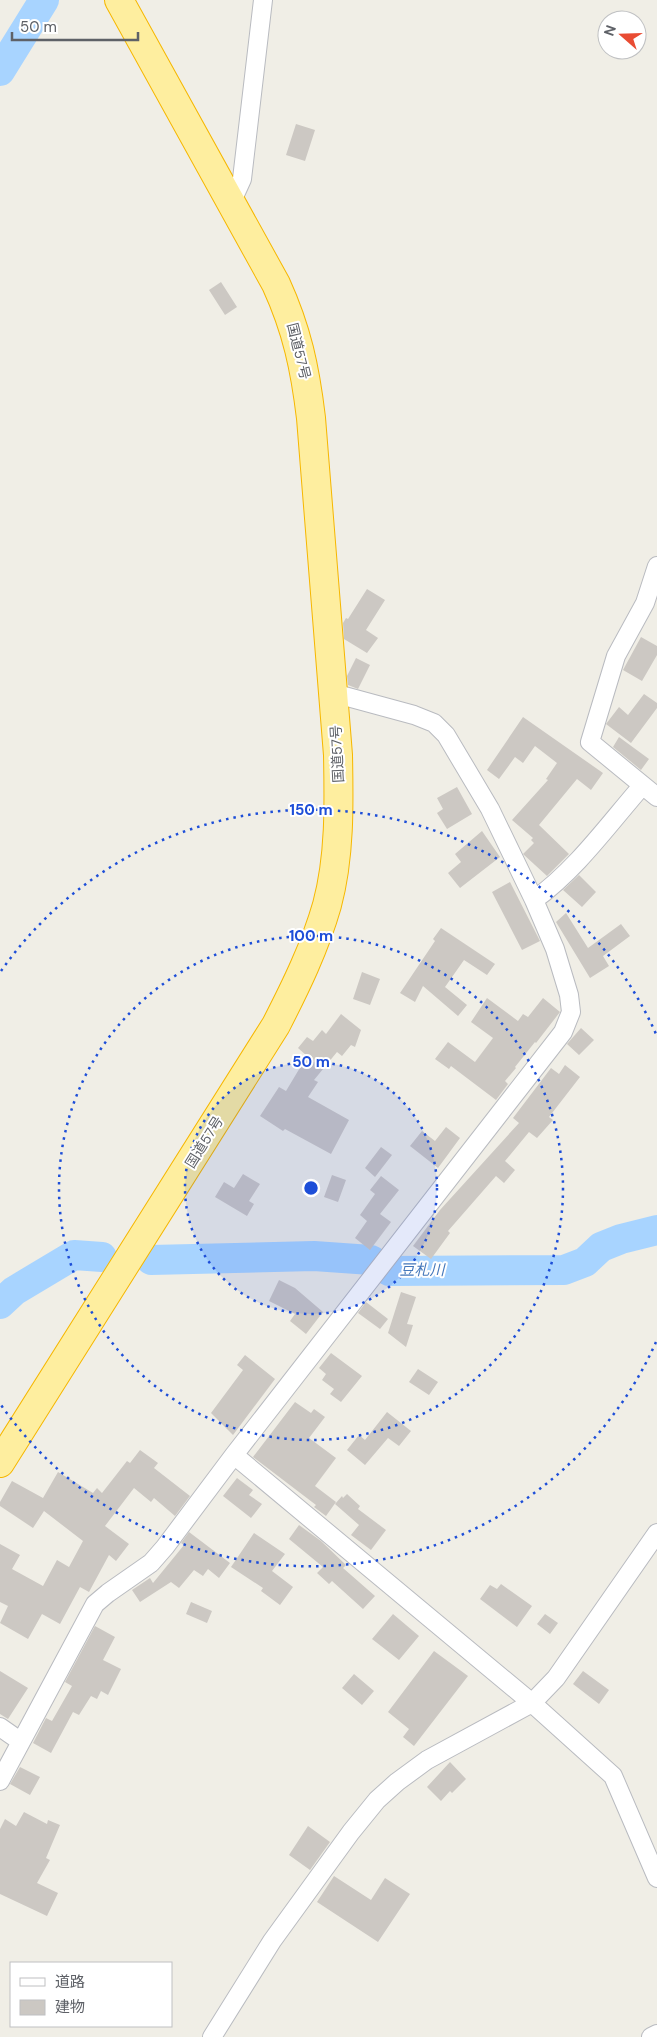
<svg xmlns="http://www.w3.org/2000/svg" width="657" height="2037" font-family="'DM Sans','Noto Sans JP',sans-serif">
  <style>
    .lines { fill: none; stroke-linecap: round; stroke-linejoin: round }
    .river { stroke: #a8d4ff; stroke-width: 30 }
    .building { fill: #ccc8c3 }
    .minor-casing { stroke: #b9bbc0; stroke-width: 20 }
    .trunk-casing { stroke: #f6b701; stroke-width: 30 }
    .minor { stroke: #fff; stroke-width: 18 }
    .trunk { stroke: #feee9f; stroke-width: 28 }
    .ring { fill: none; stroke: #1d4ed8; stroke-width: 2.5; stroke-dasharray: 2.5 5 }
    .labels { text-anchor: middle; stroke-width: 4; stroke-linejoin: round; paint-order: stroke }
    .street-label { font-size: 14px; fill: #5e6167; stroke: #fff }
    .water-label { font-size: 15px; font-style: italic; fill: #4578bb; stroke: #fff }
    .centre { fill: #1d4ed8; stroke: #fff; stroke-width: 2.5 }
    .ring-label { font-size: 15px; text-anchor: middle; font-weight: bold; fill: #1d4ed8; stroke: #fff; stroke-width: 4; stroke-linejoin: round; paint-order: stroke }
  </style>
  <rect width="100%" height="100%" fill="#f0eee6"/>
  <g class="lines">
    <path class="river" d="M0,71L44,0
      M151,1260L314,1256L371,1260L389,1271L564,1270L585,1262L601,1247L621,1239L657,1230
      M0,1304L14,1291L74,1255L102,1257"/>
  </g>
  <path class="building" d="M296,124L315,130L305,161L286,155Z
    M221,282L237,307L225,315L209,290Z
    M367,589L385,600L366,630L378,638L367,653L344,639L343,623L346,618L348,619Z
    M641,637L657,646V655L642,681L623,670Z
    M356,658L370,665L358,689L348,685L347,676Z
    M644,694L657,703V708L631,743L606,724L619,707L628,715Z
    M523,717L603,773L591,790L577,779L539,825L569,854L547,876L523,854L534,843L531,840L533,838L512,820L548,780L546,779L557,763L535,746L523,763L515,757L499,779L487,770Z
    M619,737L649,759L641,770L613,747Z
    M457,787L472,814L447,829L437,813L443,809L437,798Z
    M482,831L500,857L460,888L448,873L461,862L455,854Z
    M579,875L596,892L582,907L563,890Z
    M510,882L540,941L522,950L492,892Z
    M566,913L588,948L621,924L630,936L603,956L609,966L590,978L556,922Z
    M441,928L495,964L487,975L464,960L445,987L467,1005L458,1016L423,986L415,1002L400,993L435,941L433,939Z
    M362,972L380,979L370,1005L353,999Z
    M487,998L518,1021L523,1014L528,1017L543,998L560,1012L536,1043L535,1042L515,1067L516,1068L505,1081L508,1084L496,1100L451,1066L449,1069L435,1059L448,1042L475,1062L493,1038L471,1022Z
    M341,1014L361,1030L355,1047L351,1045L342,1056L337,1052L314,1080L318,1082L308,1097L349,1120L331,1154L285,1129L283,1131L260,1116L279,1087L286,1091L307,1056L298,1048L307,1037L313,1041L322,1030L326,1034Z
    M581,1028L594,1040L579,1055L567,1044Z
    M565,1065L580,1077L549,1117L553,1120L537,1138L529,1132L505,1161L515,1170L504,1183L496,1176L448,1231L450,1233L431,1259L413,1246L440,1210L519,1123L513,1118L551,1068L559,1074Z
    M446,1127L460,1138L438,1168L410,1146L422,1131L435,1141Z
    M381,1147L392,1155L375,1177L365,1168Z
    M243,1174L260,1184L249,1201L254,1204L247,1216L215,1197L224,1182L234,1188Z
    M332,1175L346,1180L338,1202L324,1197Z
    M381,1176L399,1190L380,1214L391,1222L370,1250L355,1238L367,1221L360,1215L375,1194L370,1190Z
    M279,1280L295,1288L323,1312L306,1334L290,1321L295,1314L269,1301Z
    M401,1292L416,1297L407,1324L413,1325L406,1347L388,1333Z
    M366,1302L388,1319L380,1329L358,1313Z
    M331,1353L362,1376L341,1402L330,1394L334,1389L322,1380L326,1374L319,1368Z
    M245,1355L275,1379L233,1435L211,1413L243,1370L237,1365Z
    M418,1369L438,1382L429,1395L409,1382Z
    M295,1402L311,1413L314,1409L325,1417L309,1438L336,1458L315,1486L336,1502L326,1516L314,1507L316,1505L253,1457Z
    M387,1412L411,1431L399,1446L388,1438L365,1465L347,1450L359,1435L365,1440Z
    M140,1450L158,1463L154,1468L190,1496L175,1516L154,1498L151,1502L134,1488L105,1526L129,1544L116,1561L109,1555L89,1592L80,1587L60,1624L42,1614L28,1639L0,1623L8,1606L0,1602V1544L20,1555L12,1569L43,1586L57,1560L69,1567L83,1541L44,1511L33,1528L0,1506V1502L12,1481L43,1498L58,1472L93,1493L97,1488L102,1493L127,1461L130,1463Z
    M237,1478L253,1490L249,1495L262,1504L251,1518L223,1496Z
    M347,1494L360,1506L358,1509L386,1530L371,1550L351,1535L359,1525L335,1504L342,1496L343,1498Z
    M299,1525L321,1541L346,1565L343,1568L375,1596L363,1609L332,1581L329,1584L317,1573L323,1567L289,1539Z
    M189,1532L230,1563L219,1578L208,1569L203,1576L194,1570L179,1588L171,1582L140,1602L132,1590L150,1578L153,1583L184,1545L181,1543Z
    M254,1533L285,1554L272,1571L293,1587L280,1605L261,1591L263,1588L231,1567Z
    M501,1584L532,1606L517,1627L480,1599L490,1585L497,1589Z
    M191,1602L212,1611L207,1623L186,1614Z
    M393,1614L419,1636L399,1660L372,1639Z
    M545,1614L558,1623L550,1634L537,1624Z
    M95,1626L115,1637L103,1660L121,1669L108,1695L101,1691L97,1699L91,1696L79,1715L73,1712L51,1753L33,1743L46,1718L52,1721L72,1686L65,1682Z
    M434,1651L468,1676L414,1746L403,1737L409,1729L388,1712Z
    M0,1671L28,1688L8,1719L0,1714Z
    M583,1671L609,1690L599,1704L573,1684Z
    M354,1674L374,1691L362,1705L342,1688Z
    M450,1762L466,1779L452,1793L450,1791L441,1801L427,1787Z
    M20,1767L40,1777L30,1795L10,1784Z
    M24,1812L47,1824L48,1820L60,1825L46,1858L50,1860L37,1883L58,1893L47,1916L0,1894V1829L5,1819L16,1826Z
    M308,1826L330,1842L310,1870L289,1855Z
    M334,1876L371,1900L385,1878L410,1894L378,1942L317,1902Z"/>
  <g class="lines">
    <defs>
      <path id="minor" d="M232,201L242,179L263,0
        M657,566L645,603L616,656L590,742L657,797
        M534,900C576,870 608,825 642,786
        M234,1455L532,1703L613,1776L657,1878
        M0,1727L20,1741
        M0,1781L95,1604L108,1593L151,1563L165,1547L234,1455L563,1032L571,1012L569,995L555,949L534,900L490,809L446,735L434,723L414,715L333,693
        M212,2037L272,1941L351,1832L377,1800L397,1782L427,1760L532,1703L556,1678L657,1533
        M651,2037L657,2034"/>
      <path id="trunk" d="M0,1463L276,1025C296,986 315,947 327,905C340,857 339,804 338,755L311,418C305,368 297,330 276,284L119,0"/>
    </defs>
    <use href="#minor" class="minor-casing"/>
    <use href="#trunk" class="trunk-casing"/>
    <use href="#minor" class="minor"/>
    <use href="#trunk" class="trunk"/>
  </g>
  <circle cx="311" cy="1188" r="126" fill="#1d4ed8" fill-opacity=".12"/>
  <g class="ring">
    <circle cx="311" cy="1188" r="126"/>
    <circle cx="311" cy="1188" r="252"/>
    <path d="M656 1342A378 378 0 0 1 1 1405M1 971A378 378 0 0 1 656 1034"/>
  </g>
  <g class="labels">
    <g class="street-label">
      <text transform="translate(299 351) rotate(76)" y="5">国道57号</text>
      <text transform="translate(337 754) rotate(-93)" y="5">国道57号</text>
      <text transform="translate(204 1142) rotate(-58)" y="5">国道57号</text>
    </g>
    <g class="water-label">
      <text x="422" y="1275">豆札川</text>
    </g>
  </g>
  <circle cx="311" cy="1188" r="8" class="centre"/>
  <g class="ring-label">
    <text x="311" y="815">150 m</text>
    <text x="311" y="941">100 m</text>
    <text x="311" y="1067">50 m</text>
  </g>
  <rect x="10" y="1962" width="162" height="65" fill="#ffffff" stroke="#bfc0c2"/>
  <rect x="20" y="1978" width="25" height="8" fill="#ffffff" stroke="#bfc0c2"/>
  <text x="55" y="1987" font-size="15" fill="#5e6167">道路</text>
  <rect x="20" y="2000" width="25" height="15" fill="#ccc8c3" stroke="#bfc0c2"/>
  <text x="55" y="2012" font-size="15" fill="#5e6167">建物</text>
  <g transform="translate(622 35) rotate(290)"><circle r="24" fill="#ffffff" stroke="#bfc0c2"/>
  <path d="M0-4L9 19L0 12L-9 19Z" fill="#e94c33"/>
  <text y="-8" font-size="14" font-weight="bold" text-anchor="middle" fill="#5e6167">N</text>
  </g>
  <path d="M12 32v8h126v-8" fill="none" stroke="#5e6167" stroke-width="2.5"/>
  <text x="20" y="32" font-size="15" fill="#5e6167" stroke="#ffffff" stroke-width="4" paint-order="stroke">50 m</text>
</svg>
